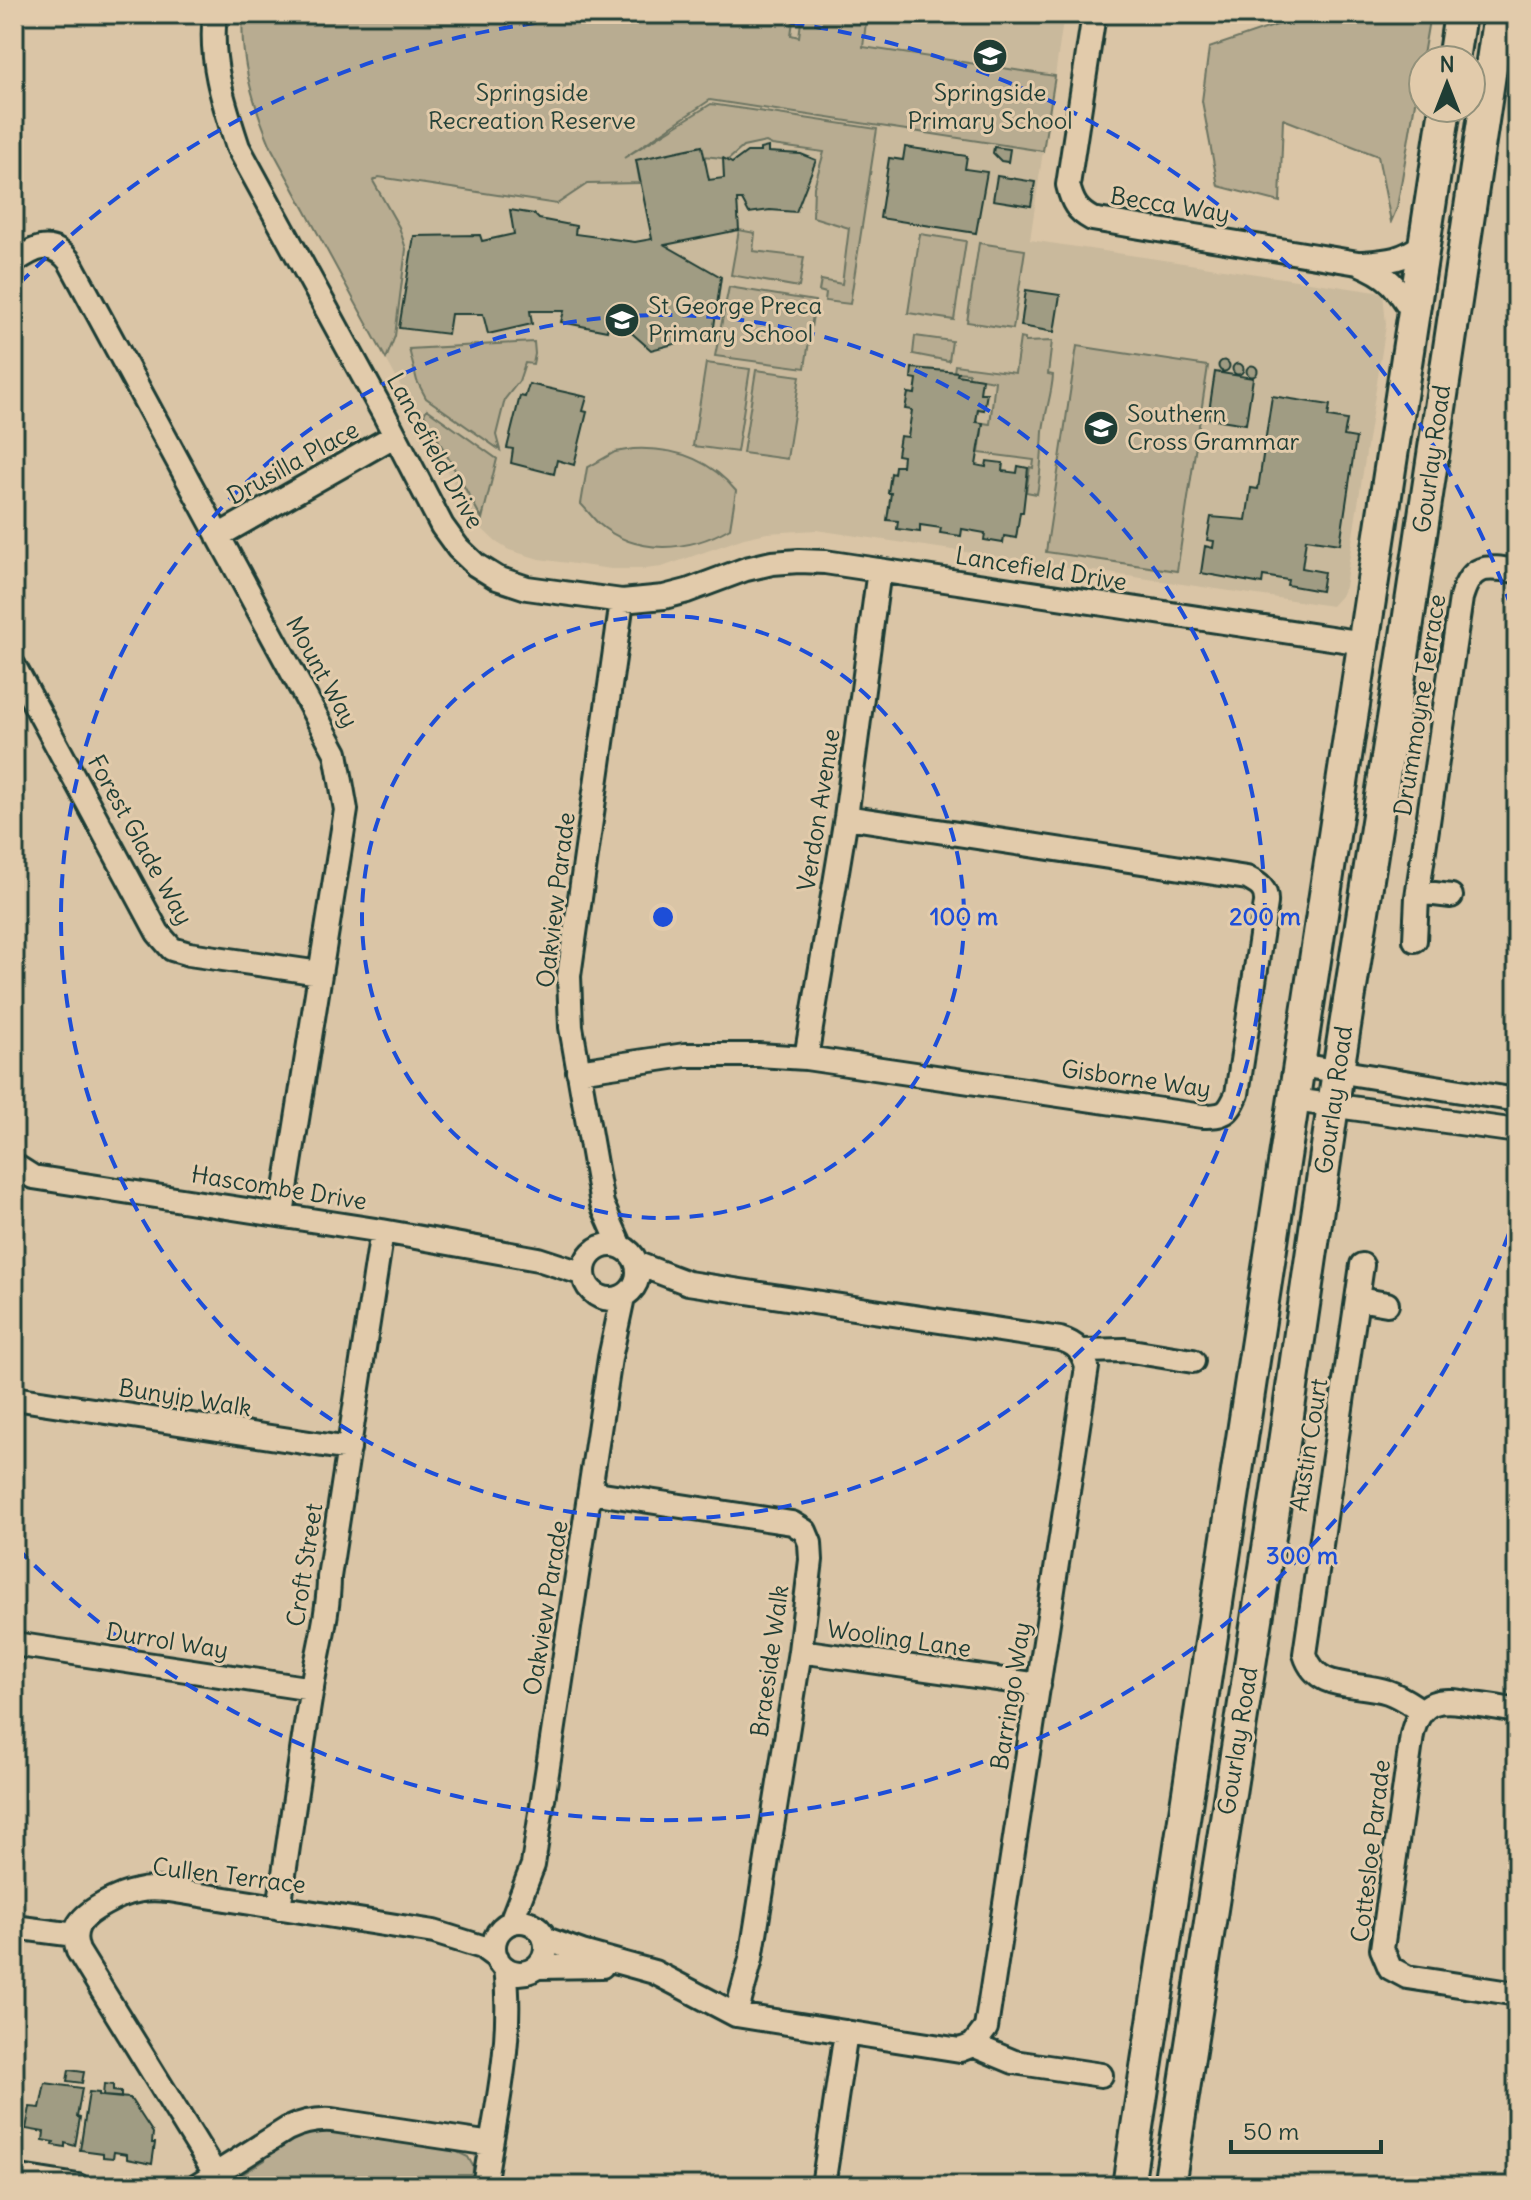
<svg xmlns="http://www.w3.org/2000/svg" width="1531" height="2200" font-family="Delius,sans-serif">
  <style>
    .built { fill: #c9b99c }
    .green { fill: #b8ac91; stroke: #6c7462; stroke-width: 2 }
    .building { fill: #a09c83; stroke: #1f3d34; stroke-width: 2 }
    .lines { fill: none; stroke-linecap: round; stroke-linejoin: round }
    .minor-casing { stroke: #1f3d34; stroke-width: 28 }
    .major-casing { stroke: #1f3d34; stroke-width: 36 }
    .minor { stroke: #e2cbab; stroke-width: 22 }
    .major { stroke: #e2cbab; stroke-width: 30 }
    .ring { fill: none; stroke: #1d4ed8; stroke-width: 4; stroke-dasharray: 14 10 }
    .labels { text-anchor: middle; stroke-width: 6; stroke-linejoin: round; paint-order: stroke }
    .park-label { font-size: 24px; fill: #274339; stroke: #e2cbab }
    .poi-label { font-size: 24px; fill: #1f3d34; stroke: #e2cbab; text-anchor: start }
    .street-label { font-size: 24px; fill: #1f3d34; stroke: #e2cbab }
    .centre { fill: #1d4ed8; stroke: #e2cbab; stroke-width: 4 }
    .ring-label { font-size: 24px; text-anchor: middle; font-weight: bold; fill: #1d4ed8; stroke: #e2cbab; stroke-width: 6; stroke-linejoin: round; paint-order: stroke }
  </style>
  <rect width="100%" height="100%" fill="#dac5a6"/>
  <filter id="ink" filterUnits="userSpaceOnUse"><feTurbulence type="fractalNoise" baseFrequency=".0125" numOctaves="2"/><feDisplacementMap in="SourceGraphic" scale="16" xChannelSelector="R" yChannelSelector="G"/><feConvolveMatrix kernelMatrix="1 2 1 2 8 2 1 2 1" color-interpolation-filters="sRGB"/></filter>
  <g filter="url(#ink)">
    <path class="built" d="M794,14H1064L1055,76L791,36Z
      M710,100L1043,151L1030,240L1383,293L1386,325L1345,587L1341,596L1332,606L816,530L767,533L744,538L662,567L644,569H611L539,559L509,550L496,542L479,526L470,513L386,359L395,336L406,249L373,180L379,177L557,204Z"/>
    <path class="green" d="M243,14H794L791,35L799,37L802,14H867L863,47L1055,76L1043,151L710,100L624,158L711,104L877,129L850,304L825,301L826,293L819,291L821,280L842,284L849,228L813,217L814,187L824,152L772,145L766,142L743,147L728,160C707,152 660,159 636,160L640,183L587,184L557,204L379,177L373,181L399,227L406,249L395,336L386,359L272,149C254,107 239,60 243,14Z
      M1309,14H1430L1397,208L1391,222L1378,156L1283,119L1280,202L1218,186L1202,101L1209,48Z
      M739,230L755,233L753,251L804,257L799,287L731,275Z
      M920,234L966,241L954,320L908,313Z
      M979,243L1025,250L1013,329L967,322Z
      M729,287L815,301L805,368L715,356Z
      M915,336L952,341L949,361L913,354Z
      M1020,338L1025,339V342L1052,341L1048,374L1053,375C1052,394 1045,412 1043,431C1042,452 1041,473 1037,494L1026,492L1030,467L1033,468L1034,460L979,453L983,423L990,424L995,381L969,377V373L954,372L955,365L1015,373Z
      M534,342L535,354L533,364L525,363L519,381L505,399L496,435L500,450L426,398L417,381L409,349Z
      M1077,346L1208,366L1177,571L1046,552Z
      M706,363L750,369L737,452L693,446Z
      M756,370L800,376L787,459L743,453Z
      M427,409L497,459L482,519L424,414Z
      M633,449C674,447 709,458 736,491L730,528C689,552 636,556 598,523C592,517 587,510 581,504L587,468L615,452Z
      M332,2130L373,2136V2139L398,2142L401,2140L438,2146L439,2148L455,2151L468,2157L473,2166L472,2186H224L265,2160L266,2156C291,2141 302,2132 332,2130Z"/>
    <path class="building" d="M702,146L709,180L724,178L723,158L732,163L747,152H760V149L768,147V152L801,154L816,160L796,212L770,210L749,213L742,200H737L739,230L665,245L721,277L713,334L651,350L610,314L607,331L561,322L564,311H530L532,324L488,334L483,314H451L448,334L399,328L414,236L480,235L482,241L514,234L510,210L534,214L539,219L576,226L575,234L635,242L652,239L636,160Z
      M905,147L967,156L965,169L987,172L976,233L880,218L889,158L903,160Z
      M994,147L1010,149L1008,162L1001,161L993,153Z
      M997,176L1035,182L1031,206L993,200Z
      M1026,290L1060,295L1054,332L1021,326Z
      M1218.5 366a5.5 5.5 0 1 1 11 0a5.5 5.5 0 1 1-11 0Z
      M1232.5 369a5.5 5.5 0 1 1 11 0a5.5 5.5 0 1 1-11 0Z
      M1246.5 371a5.5 5.5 0 1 1 11 0a5.5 5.5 0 1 1-11 0Z
      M912,368L958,372L957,375L982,379L980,393H987L984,410L978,409L976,422L983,423L976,465L986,467L987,461L1003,463L1002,471L1017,473L1018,466L1028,468L1023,512H1020L1016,538L1004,536L1003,543L984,540L985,533L962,529L961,536L940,533L941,528L920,525V532L897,529L898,521L887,520L891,493H888L891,473L894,474L895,466H902L903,456L897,455L900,436L908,437L912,410L905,409L908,393L915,394L917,379L911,378Z
      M1215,372L1253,378L1246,424L1208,418Z
      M529,384L587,397L583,411L587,412L574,465L557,460L554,474L511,463L513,449L507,448L520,396L525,397Z
      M1272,396L1330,405L1328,417L1347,420L1344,436L1356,438L1340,544L1306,539L1302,568L1324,572L1321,591L1287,585L1288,580L1263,576L1262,584L1201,573L1205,546L1213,548L1214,541L1207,540L1211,517L1246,520L1251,488L1258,489Z
      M69,2070L84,2072L82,2083L67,2081Z
      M45,2083L82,2088L77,2117L80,2118L75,2146L65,2143V2147L53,2145L54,2142L43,2140L44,2132L26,2129L30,2107L40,2108Z
      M104,2084L113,2085V2091L121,2092V2098L103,2096Z
      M89,2092L99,2093V2095L103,2096L130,2098L153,2133L152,2143H155L152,2164L127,2159V2154L114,2152L113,2158L103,2157V2153L80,2150Z"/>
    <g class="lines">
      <defs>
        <path id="minor" d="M215,14C209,60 224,104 238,147L385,416L442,526L458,548L476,565L497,578L527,588L622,601L664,597L687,591L746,569L772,563L799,561L825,562L1364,643
          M1094,14L1068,185C1072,202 1077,211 1092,219L1358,263C1390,276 1396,286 1414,314
          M1496,32L1517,35
          M14,262C35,247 52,239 70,262L336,753L346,810L282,1214
          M1363,263C1390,261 1402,260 1424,244
          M218,536L394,436
          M14,666L158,933L172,949L189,954L320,973
          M1418,892L1451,896
          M1415,940L1417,897L1461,598C1471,564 1485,566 1517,571
          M806,1058L846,817L879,570
          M1299,1065L1517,1100
          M578,1071L685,1055H758L806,1058L1202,1116C1225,1116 1228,1114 1237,1094L1266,903C1267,889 1259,884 1247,878L846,817
          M1294,1100L1517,1131
          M14,1165L33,1177L382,1231L538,1259L584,1274
          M584 1272a27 27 0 1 1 54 0a27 27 0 1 1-54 0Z
          M621,1247L602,1204L571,1027L569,976L622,601
          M1362,1265L1305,1654C1317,1693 1356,1681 1388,1692C1400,1696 1411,1704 1422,1711
          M1358,1299L1387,1304
          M1083,1351L1125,1350L1193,1361
          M14,1398L349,1449
          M590,1492L792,1523L805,1531L810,1543L811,1560L800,1651L751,1959L736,2015
          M14,1644L312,1689
          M800,1651L1039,1685
          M1517,1711C1502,1708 1488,1706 1473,1704C1441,1698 1420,1698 1412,1735L1382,1949L1390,1968L1407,1977L1517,1994
          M279,1908C290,1834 300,1760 312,1687C318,1650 329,1613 329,1577L382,1231
          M494 1947a26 26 0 1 1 52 0a26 26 0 1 1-52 0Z
          M511,1922L533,1865L610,1358L623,1297
          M14,1927L75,1935
          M546,1939L582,1952L654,1972L736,2015L960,2050L973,2045L986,2028L1087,1367C1082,1351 1077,1344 1060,1339L688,1283L638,1264
          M538,1967L602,1966
          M973,2045L1014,2062L1101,2075
          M216,2175L78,1951C75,1942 74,1935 78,1926C85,1911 120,1894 137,1891C148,1888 158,1889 169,1890L434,1932L482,1947L497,1958
          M14,2176L78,2186
          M197,2186L287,2129C302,2122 315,2119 332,2120L491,2144
          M484,2186C495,2115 514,2039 505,1968
          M823,2186L846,2032"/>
        <path id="major" d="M1453,60L1460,14
          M1128,2186L1445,108
          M1169,2186L1277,1491L1338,1071L1404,649L1499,14"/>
      </defs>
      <use href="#minor" class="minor-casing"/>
      <use href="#major" class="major-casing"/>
      <use href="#minor" class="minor"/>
      <use href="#major" class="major"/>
    </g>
  </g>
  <g class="ring">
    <circle cx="663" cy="917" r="301"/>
    <circle cx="663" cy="917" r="602"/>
    <path d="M1517 1211A903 903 0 0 1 19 1550M19 284A903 903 0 0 1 655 14M671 14A903 903 0 0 1 1517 623"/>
  </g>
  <defs>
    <symbol id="school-disc" viewBox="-11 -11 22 22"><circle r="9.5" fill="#1f3d34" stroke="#e2cbab"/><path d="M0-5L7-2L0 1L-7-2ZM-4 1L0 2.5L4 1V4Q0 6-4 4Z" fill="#fff"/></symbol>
  </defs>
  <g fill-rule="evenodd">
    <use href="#school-disc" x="970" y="36" width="40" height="40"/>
    <use href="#school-disc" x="602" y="300" width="40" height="40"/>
    <use href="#school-disc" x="1081" y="408" width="40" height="40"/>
  </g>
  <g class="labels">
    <g class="park-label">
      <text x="532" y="101">Springside<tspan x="532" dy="28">Recreation Reserve</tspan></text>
    </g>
    <g class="poi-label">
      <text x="990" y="101" text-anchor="middle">Springside<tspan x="990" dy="28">Primary School</tspan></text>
      <text x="648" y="314">St George Preca<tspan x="648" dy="28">Primary School</tspan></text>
      <text x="1127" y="422">Southern<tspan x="1127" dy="28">Cross Grammar</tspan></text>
    </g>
    <g class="street-label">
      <text transform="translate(1170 205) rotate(9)" y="8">Becca Way</text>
      <text transform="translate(435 451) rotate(61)" y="8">Lancefield Drive</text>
      <text transform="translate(1432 459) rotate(-82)" y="8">Gourlay Road</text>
      <text transform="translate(293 463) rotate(-29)" y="8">Drusilla Place</text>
      <text transform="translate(1041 569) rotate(9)" y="8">Lancefield Drive</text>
      <text transform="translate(322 672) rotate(61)" y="8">Mount Way</text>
      <text transform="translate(1420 705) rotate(-81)" y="8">Drummoyne Terrace</text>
      <text transform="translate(819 810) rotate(-81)" y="8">Verdon Avenue</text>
      <text transform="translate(140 840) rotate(61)" y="8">Forest Glade Way</text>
      <text transform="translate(556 900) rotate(-83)" y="8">Oakview Parade</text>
      <text transform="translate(1136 1079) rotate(8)" y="8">Gisborne Way</text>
      <text transform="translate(1334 1100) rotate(-82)" y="8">Gourlay Road</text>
      <text transform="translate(279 1188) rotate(9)" y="8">Hascombe Drive</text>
      <text transform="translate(185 1398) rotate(9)" y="8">Bunyip Walk</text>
      <text transform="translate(1309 1445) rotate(-81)" y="8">Austin Court</text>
      <text transform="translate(305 1565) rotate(-81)" y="8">Croft Street</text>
      <text transform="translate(546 1608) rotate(-81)" y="8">Oakview Parade</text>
      <text transform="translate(899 1639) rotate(8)" y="8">Wooling Lane</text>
      <text transform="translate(167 1641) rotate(9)" y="8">Durrol Way</text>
      <text transform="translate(770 1661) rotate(-82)" y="8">Braeside Walk</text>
      <text transform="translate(1011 1696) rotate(-81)" y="8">Barringo Way</text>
      <text transform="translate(1238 1741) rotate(-81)" y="8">Gourlay Road</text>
      <text transform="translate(1371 1851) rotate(-83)" y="8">Cottesloe Parade</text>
      <text transform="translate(229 1876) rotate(7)" y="8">Cullen Terrace</text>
    </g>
  </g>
  <circle cx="663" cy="917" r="12" class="centre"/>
  <g class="ring-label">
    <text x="964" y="925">100 m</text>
    <text x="1265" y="925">200 m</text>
    <text x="1302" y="1564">300 m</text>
  </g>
  <rect width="1531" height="2200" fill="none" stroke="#e2cbab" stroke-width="48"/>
  <rect x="24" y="24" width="1483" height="2152" fill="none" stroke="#1f3d34" stroke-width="3" filter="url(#ink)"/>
  <g transform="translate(1447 84)"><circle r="38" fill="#e2cbab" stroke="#94927b" stroke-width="2"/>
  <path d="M0-6L14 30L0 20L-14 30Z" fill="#1f3d34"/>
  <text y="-12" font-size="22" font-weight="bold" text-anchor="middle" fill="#1f3d34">N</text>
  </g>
  <path d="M1231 2140v12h150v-12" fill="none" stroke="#1f3d34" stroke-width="4"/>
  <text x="1243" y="2140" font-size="24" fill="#1f3d34" stroke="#e2cbab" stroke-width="6" paint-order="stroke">50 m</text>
</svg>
